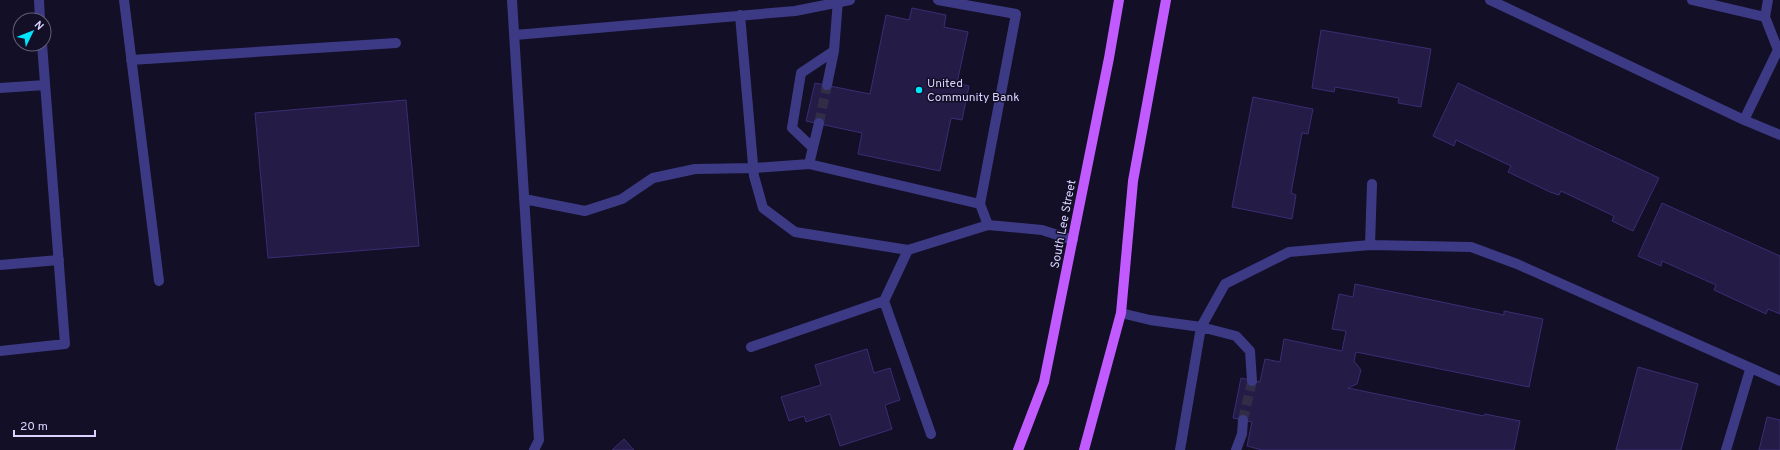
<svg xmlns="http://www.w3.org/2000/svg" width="1780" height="450" font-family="Overpass,sans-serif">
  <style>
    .building { fill: #241b47; stroke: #3b2d73 }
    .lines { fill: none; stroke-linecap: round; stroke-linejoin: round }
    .minor-tunnel { stroke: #312d47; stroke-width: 10; stroke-dasharray: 10 5; stroke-linecap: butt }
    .minor { stroke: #3d3a85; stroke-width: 10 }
    .major { stroke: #c25bff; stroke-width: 10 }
    .poi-dot { fill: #00e5ff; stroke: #130f26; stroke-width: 1.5 }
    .labels { text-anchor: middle; stroke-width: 3; stroke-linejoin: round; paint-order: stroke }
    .poi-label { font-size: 12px; fill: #d9d4ff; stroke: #130f26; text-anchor: start }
    .street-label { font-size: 12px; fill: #d9d4ff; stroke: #130f26 }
  </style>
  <rect width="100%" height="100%" fill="#130f26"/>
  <path class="building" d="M912,8L946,15L944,27L968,32L957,83L969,86L962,120L951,118L940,171L858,154L862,133L806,121L815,83L870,94L886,15L909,20Z
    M1321,30L1431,49L1421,107L1398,103L1399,98L1335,87L1334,92L1312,88Z
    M1458,83L1659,178L1633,231L1612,221L1614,216L1561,191L1559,195L1550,192L1508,172L1511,166L1456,140L1454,146L1433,136Z
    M1253,97L1313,109L1308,134L1302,133L1291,193L1296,195L1292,219L1232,207Z
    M406,100L419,246L268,258L255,113Z
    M1662,203L1780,256V314L1768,309L1766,314L1714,290L1716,285L1662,261L1661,266L1638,256Z
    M1355,284L1504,315V311L1543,319L1529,387L1356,352L1354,361L1361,370L1357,384L1348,388L1484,416L1485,414L1520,421L1514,450H1262L1247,446L1252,422L1233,418L1241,378L1260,382L1265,359L1280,362L1284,339L1342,351L1346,331L1332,329L1339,294L1353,297Z
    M867,349L874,373L890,368L900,400L885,405L892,429L840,446L830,414L806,422L804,416L789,421L781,397L821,385L815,365Z
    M1638,367L1698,384L1681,450H1616Z
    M1767,417L1780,420V450H1759Z
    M624,439L634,450H612Z"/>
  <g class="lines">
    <path class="minor-tunnel" d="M819,123L827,85
      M1243,420L1252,381"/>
    <path class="minor" d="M39,0L40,20
      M124,0L159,281
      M512,0L539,440L534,450
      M938,0L1016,14L980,204L988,225L1042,230L1073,240
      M1490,0L1744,120L1780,135
      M1692,0L1765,17
      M1768,0L1765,17L1778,50
      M740,15L754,176L763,208L795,232L908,250L988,225
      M515,35L795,11L850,0
      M131,60L396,43
      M827,85L834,51L838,0
      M0,88L45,85
      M1744,120L1778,50L1780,51
      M813,148L792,128L801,73L834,51
      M809,164L819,123
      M524,199L585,211L622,199L653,178L695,169L754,168L809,164L980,204
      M1370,245L1372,184
      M908,250L884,301L931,434
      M0,265L59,260
      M1121,313L1150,320L1201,327L1225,284L1289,252L1370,245L1471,247L1517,264L1780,381
      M751,347L884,301
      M0,351L65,344L42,44
      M1180,450L1201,327L1236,336L1250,351L1252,381
      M1236,450L1242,434L1243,420
      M1726,450L1750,370"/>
    <path class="major" d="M1018,450L1044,382L1109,58L1119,0
      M1084,450L1121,313L1133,181L1166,0"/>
  </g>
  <circle class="poi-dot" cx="919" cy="90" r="4"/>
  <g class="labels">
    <g class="poi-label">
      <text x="927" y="87">United<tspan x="927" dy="14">Community Bank</tspan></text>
    </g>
    <g class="street-label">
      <text transform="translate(1063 224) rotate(-79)" y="4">South Lee Street</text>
    </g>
  </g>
  <g transform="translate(32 32) rotate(47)"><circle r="19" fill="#130f26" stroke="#625e7d"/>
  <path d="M0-3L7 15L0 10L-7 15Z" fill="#00e5ff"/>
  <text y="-6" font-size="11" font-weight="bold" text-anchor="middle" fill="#d9d4ff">N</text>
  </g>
  <path d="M14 430v6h81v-6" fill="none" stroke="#d9d4ff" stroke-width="2"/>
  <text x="20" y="430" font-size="12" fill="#d9d4ff" stroke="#130f26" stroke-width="3" paint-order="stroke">20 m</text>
</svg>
